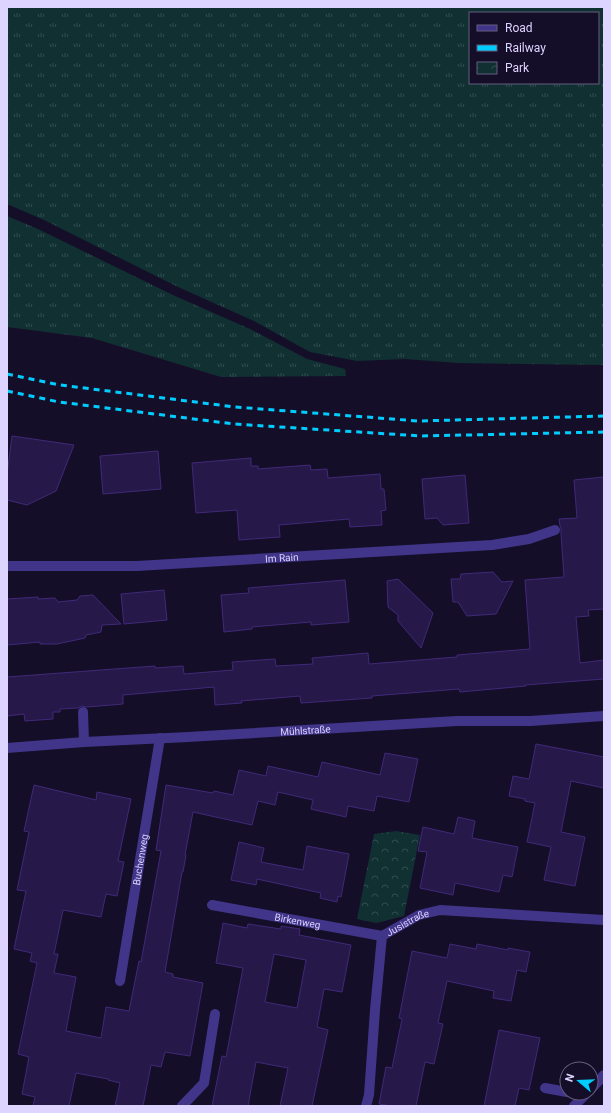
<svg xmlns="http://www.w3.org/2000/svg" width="611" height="1113" font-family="Roboto,sans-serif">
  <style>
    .grass { fill: url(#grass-tufts); fill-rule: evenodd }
    .park { fill: url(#park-crowns) }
    .building { fill: #27184a; stroke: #402978; fill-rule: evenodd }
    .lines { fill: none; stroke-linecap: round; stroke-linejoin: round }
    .minor { stroke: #41358a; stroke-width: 10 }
    .rail { stroke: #00cdff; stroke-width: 3; stroke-dasharray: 6 5; stroke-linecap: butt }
    .labels { text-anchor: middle; stroke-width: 3; stroke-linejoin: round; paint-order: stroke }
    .street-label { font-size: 10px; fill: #ddd4ff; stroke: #150e28 }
  </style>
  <defs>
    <pattern id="grass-tufts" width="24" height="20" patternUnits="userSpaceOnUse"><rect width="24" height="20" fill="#103032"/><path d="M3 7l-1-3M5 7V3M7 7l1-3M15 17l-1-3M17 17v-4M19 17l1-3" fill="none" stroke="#324d51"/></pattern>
    <pattern id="park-crowns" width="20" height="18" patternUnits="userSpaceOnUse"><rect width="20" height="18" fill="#103032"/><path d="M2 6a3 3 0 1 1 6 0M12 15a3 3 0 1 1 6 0" fill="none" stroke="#324d51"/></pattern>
  </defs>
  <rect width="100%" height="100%" fill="#150e28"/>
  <path class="grass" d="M7,7H604V365L459,363L405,359L357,361L310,352L254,321L178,287L44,220L7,204ZM470,13H598V83H470Z
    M7,216L38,229L175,296L250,329L307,359L345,369L346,376L221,377L92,338L7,327Z"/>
  <path class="park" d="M396,831L420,835L404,916L376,923L357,919L374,834Z"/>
  <path class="building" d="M12,436L74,445L56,491L27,505L7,500V475Z
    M158,451L161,489L103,494L100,456Z
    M251,458V466H258V469L310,465L311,470L327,469L328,478L380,474L381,489H384L386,510L381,511L382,525L350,527L349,519L279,525L280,537L239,540L237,510L196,513L192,463Z
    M465,475L469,523L443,525L437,518L425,519L422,479Z
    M604,477V609L588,610L589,616L576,617L580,663L604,660V679L525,685L526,686L460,692L459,689L372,696V698L301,703L300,696L241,701L242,703L215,705L214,687L123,695V704L87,707L82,706L78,708L60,709V712H53V719L25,721L24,714L7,716V677L155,666V668L183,666L184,674L233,670L232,662L275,659L276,666L313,664L312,658L368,653L369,664L457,657V655L530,649L525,580L564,577L561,533V528L560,526L559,519L577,518L574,480Z
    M493,572L502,582L513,581L496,614L467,616L458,602H453L451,579H460L461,574Z
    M398,579L433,613L421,648L398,621V615L388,607L387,581Z
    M345,580L349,622L311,625V622L252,627V629L224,632L221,595L249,593L248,588Z
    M164,590L167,620L124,624L121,594Z
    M93,595L121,624L102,625L101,632L86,635L85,638L57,644H40V642L7,645V599L38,597V599L55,598L58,602L77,600L80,596Z
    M536,744L604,757V788L571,781L561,832L585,837L575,886L544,880L551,847L527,842L535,803L525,801V799L509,796L513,776L529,779Z
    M385,753L418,759L409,802L377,796L374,811L348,806L346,817L311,809L313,800L278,792L275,805L258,801L252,825L193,812L185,855H186L183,872H182L165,972L173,974V977L203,983L190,1056L165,1052L161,1067L151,1065L143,1106H115L120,1083L108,1080V1079L76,1073L69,1106H33L35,1097L22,1094L29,1057L18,1054L37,963L30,961L32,953L14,949L26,891L17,890L29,832L24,831L34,785L96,800L97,792L131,799L118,861L124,862L117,896L106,894L101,917L63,910L54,954H58L54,973L76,977L66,1031L101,1038L106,1007L129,1011L139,961L141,962L161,851L156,850L166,785L213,793L214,791L233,795L239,770L266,776L268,766L318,777L322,762L380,775Z
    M458,817L475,821L472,838L518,847L512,877L503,875L499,892L455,883L453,895L420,888L427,852L418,851L423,827L454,834Z
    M239,842L264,848L261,862L303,870L307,846L349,854L341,897L338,896L337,902L320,898L321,893L257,879L256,885L231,880Z
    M223,923L247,928L248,924L281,929V926L300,929L299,935L351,945L342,992L324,989L317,1027L328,1030L312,1106H280L288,1068L256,1062L248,1106H212L222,1056L226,1057L243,968L216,963ZM274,954L306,960L297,1008L265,1002Z
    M450,944L476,949L477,944L508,950V948L530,952L526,972L517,970L511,1001L493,998L494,991L447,981L438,1023L443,1024L434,1064L425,1062L416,1106H392L379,1104L386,1067L392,1068L402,1019L399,1018L412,951L447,958Z
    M499,1030L540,1038L529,1090L519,1088L515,1106H484Z"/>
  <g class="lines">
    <g class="minor">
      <path id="s1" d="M7,566H137L492,545L529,539L555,530"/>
      <path d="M83,712L84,742"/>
      <path id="s2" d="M7,748L84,742L188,737L457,721H530L604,716"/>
      <path id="s3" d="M212,905L382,936"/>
      <path id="s4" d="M120,981L160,738"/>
      <path d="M545,1088L567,1092"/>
      <path d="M591,1089L604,1075"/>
      <path d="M182,1106L204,1083L215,1014"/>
      <path id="s5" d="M366,1106L369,1095L375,1010L382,936L419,915L440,910L604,920"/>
      <path d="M574,1106L587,1093"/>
    </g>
    <path class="rail" d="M7,374L60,385L235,407L418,421L604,416
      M7,391L59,402L234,424L421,436L604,432"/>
  </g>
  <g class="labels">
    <g class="street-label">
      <text dy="4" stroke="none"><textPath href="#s1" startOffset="275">Im Rain</textPath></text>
      <text dy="4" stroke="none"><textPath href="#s2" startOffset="299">Mühlstraße</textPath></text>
      <text dy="4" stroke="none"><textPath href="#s4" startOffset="123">Buchenweg</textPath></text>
      <text dy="4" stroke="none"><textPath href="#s3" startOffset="87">Birkenweg</textPath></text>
      <text dy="4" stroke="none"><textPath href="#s5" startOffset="200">Jusistraße</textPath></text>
    </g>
  </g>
  <rect width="611" height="1113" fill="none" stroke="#ddd4ff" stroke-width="16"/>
  <rect x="469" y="12" width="130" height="72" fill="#150e28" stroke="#655d7e"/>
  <rect x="477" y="25" width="20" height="6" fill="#41358a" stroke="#655d7e"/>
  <text x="505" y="32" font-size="12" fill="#ddd4ff">Road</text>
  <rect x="477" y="45" width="20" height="6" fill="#00cdff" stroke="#655d7e"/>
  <text x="505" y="52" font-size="12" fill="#ddd4ff">Railway</text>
  <rect x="477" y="62" width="20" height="12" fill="url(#park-crowns)" stroke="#655d7e"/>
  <text x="505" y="72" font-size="12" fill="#ddd4ff">Park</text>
  <g transform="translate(579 1081) rotate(289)"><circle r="19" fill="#150e28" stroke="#655d7e"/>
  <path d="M0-3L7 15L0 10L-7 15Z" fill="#00cdff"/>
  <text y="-6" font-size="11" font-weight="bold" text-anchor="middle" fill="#ddd4ff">N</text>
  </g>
</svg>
